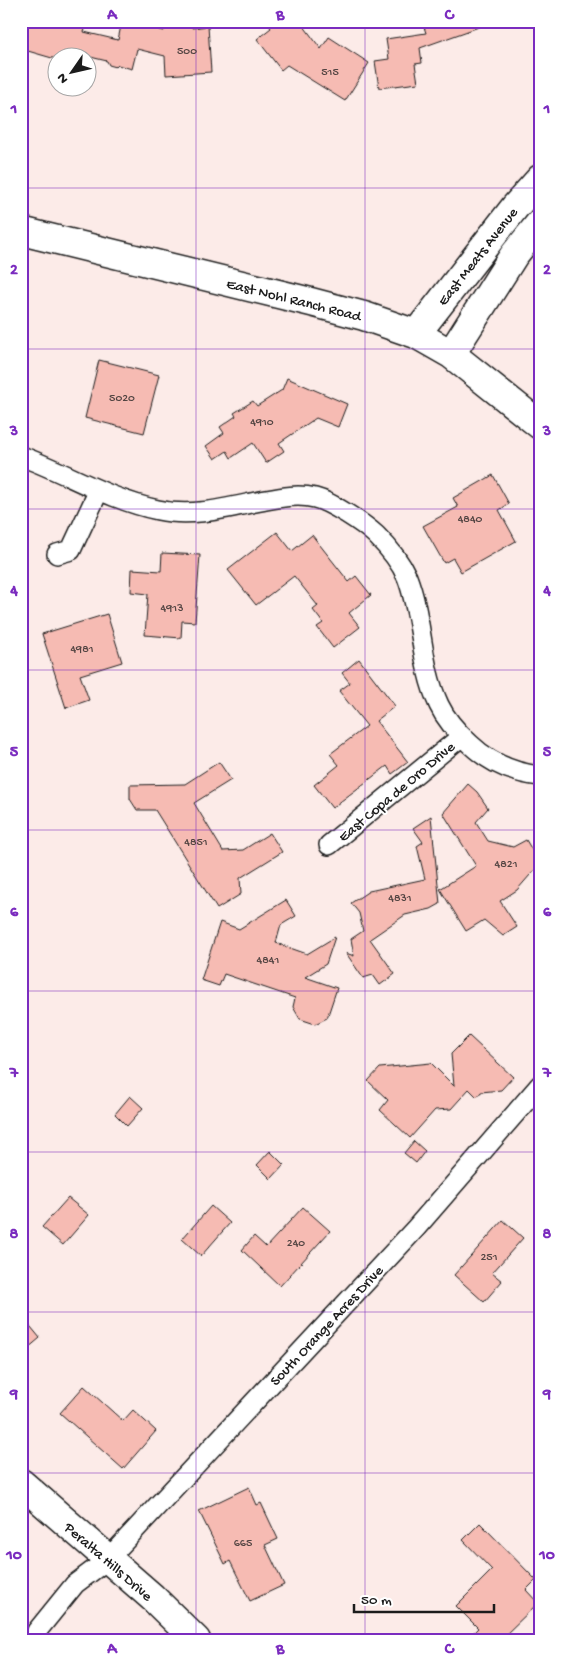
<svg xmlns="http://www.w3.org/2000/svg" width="561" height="1661" font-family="'Gochi Hand',sans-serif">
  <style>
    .building { fill: #f6bbb3; stroke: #1c1c1c }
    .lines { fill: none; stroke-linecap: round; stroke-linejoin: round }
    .street-casing { stroke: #1c1c1c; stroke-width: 22 }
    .secondary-casing { stroke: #1c1c1c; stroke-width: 31 }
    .street { stroke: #fff; stroke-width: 19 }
    .secondary { stroke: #fff; stroke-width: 28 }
    .grid { fill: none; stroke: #7b2cbf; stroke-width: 1; stroke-opacity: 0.55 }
    .labels { text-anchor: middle; stroke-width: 4; stroke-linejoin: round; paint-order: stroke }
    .number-label { font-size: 12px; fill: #524442 }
    .street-label { font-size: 15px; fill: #1c1c1c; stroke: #fff }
    .neatline { fill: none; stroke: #7b2cbf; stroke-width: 2 }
    .grid-label { font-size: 16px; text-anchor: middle; font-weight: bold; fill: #7b2cbf }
  </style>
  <rect width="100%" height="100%" fill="#fcebe8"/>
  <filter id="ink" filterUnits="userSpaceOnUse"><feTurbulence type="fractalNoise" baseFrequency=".02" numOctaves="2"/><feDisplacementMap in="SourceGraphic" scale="10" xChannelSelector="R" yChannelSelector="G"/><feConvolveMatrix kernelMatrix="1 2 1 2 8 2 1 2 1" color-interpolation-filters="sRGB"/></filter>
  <g filter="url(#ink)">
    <path class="building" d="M21,21H64L86,27L84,32L118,40L122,21L164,31L163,21H192V28L208,26L211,72L166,75L165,56L137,49L132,69L118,65L116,67L109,65L107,61L78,54L77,58H52L21,49Z
      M266,21H300L321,49L329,37L369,63L345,101L287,65L281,70L257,39L271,28Z
      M422,21H490V23L420,48L422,63L415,64L418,83L379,88L375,61L389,59L386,39L426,33Z
      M99,360L159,375L144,433L85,418Z
      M287,378L347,404L338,427L316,418L279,443L284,451L266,463L253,443L231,458L227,451L215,459L206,446L224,433L220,427L236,416L234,413L253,401L257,406L282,390Z
      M493,475L509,504L499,510L516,541L461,572L453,558L444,563L423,526L458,507L453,498Z
      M277,532L292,551L312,535L349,582L356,576L371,595L349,613L360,627L333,648L317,627L323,623L313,610L318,606L294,576L256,605L228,570Z
      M162,553L200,555L195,622L182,621L181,638L145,635L148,594L131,592L132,569L161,571Z
      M107,614L122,662L80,675L89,700L66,708L42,634Z
      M359,659L395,706L376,721L408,762L392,774L387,766L332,808L314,785L339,765L330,754L367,726L339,691L350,683L342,673Z
      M219,762L231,780L194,803L223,851L243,850L270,833L282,852L240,878L241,894L217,909L155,810H137L130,799V785L185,784Z
      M468,784L477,792L488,808L476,822L488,841L513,847L526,840L538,860L537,867L517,890L500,901L517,927L503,936L484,920L466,931L440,889L476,866L443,813Z
      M431,816L440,904L431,909L405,915L370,939L395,974L380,985L373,975L363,978L346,953L354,956L351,939L363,931L359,913L351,903L369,891L425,879L417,846L423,842L413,828Z
      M286,900L296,916L281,925L276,943L307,954L335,937L326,964L305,977L337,988L327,1018L315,1024L300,1019L293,1007L295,998L224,974L219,986L201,980L220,922L239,929Z
      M469,1036L513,1077L501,1090L481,1092L477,1097L469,1089L451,1109L435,1110L410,1138L380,1110L388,1100L368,1081L380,1068L431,1063L454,1086L451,1054Z
      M130,1096L143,1108L127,1126L115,1114Z
      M414,1141L425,1151L416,1163L404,1153Z
      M270,1151L284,1165L271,1179L257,1165Z
      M68,1198L89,1215L63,1245L42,1227Z
      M211,1206L230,1223L201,1256L182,1239Z
      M303,1207L330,1231L280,1286L242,1250L254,1236L266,1247Z
      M503,1220L523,1238L492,1273L502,1281L484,1302L454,1275Z
      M21,1315L40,1338L21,1354Z
      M84,1386L123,1421L133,1410L156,1431L123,1469L60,1413Z
      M249,1487L257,1505L261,1503L278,1539L265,1545L284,1585L250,1601L230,1561L225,1564L199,1511Z
      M480,1523L536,1580L526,1590L538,1603L500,1640H466L478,1628L456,1606L492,1570L463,1540Z"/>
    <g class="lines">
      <defs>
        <path id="street" d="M21,456C67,473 110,500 158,510C194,518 230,507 266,500C282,497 299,494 315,498C331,502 363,523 376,535C388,547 400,561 407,577C423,618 420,665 439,705C446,720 458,733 470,744C490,763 512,773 540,776
          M57,554L71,550L99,490
          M329,845L462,736
          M33,1640L37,1631L75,1584L107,1560L416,1228L540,1085"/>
        <path id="secondary" d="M21,231L311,302L364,316L416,334L451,354L540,425
          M416,334L515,207L540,179
          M451,354L514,255L540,223
          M21,1483L152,1597L196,1640"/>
      </defs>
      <use href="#street" class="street-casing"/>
      <use href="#secondary" class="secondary-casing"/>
      <use href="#street" class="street"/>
      <use href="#secondary" class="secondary"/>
    </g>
  </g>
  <path class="grid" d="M196,21V1640M365,21V1640M21,188H540M21,349H540M21,509H540M21,670H540M21,830H540M21,991H540M21,1152H540M21,1312H540M21,1473H540"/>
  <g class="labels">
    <g class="number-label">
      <text x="187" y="54">500</text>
      <text x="330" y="75">515</text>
      <text x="122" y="401">5020</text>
      <text x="262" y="425">4910</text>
      <text x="470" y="522">4840</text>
      <text x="172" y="611">4913</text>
      <text x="82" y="652">4981</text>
      <text x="196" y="845">4851</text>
      <text x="506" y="867">4821</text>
      <text x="400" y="901">4831</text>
      <text x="268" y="963">4841</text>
      <text x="296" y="1246">240</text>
      <text x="489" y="1260">251</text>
      <text x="243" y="1546">665</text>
    </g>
    <g class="street-label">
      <text transform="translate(477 256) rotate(-52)" y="5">East Meats Avenue</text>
      <text transform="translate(294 299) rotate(14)" y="5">East Nohl Ranch Road</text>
      <text transform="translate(396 791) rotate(-40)" y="5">East Copa de Oro Drive</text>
      <text transform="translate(326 1325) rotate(-47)" y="5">South Orange Acres Drive</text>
      <text transform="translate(109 1561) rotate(41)" y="5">Peralta Hills Drive</text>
    </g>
  </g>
  <rect width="561" height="1661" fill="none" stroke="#fff" stroke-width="55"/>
  <g transform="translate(72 72) rotate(236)"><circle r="24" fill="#ffffff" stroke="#a4a4a4"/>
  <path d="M0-4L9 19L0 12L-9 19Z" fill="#1c1c1c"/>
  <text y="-8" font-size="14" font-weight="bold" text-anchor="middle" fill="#1c1c1c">N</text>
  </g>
  <path d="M354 1604v8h140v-8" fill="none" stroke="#1c1c1c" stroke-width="2.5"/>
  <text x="361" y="1604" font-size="15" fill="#1c1c1c" stroke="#ffffff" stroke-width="4" paint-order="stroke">50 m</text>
  <rect x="28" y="28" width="506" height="1606" class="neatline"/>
  <g class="grid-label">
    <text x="112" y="19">A</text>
    <text x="280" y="19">B</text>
    <text x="449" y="19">C</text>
    <text x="14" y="113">1</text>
    <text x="547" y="113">1</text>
    <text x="14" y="274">2</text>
    <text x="547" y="274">2</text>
    <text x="14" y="435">3</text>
    <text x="547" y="435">3</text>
    <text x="14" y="595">4</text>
    <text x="547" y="595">4</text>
    <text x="14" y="756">5</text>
    <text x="547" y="756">5</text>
    <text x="14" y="916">6</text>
    <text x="547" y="916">6</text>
    <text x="14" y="1077">7</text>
    <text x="547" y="1077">7</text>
    <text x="14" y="1238">8</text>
    <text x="547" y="1238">8</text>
    <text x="14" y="1398">9</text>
    <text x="547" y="1398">9</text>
    <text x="14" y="1559">10</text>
    <text x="547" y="1559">10</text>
    <text x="112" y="1653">A</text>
    <text x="280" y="1653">B</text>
    <text x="449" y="1653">C</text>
  </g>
</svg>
